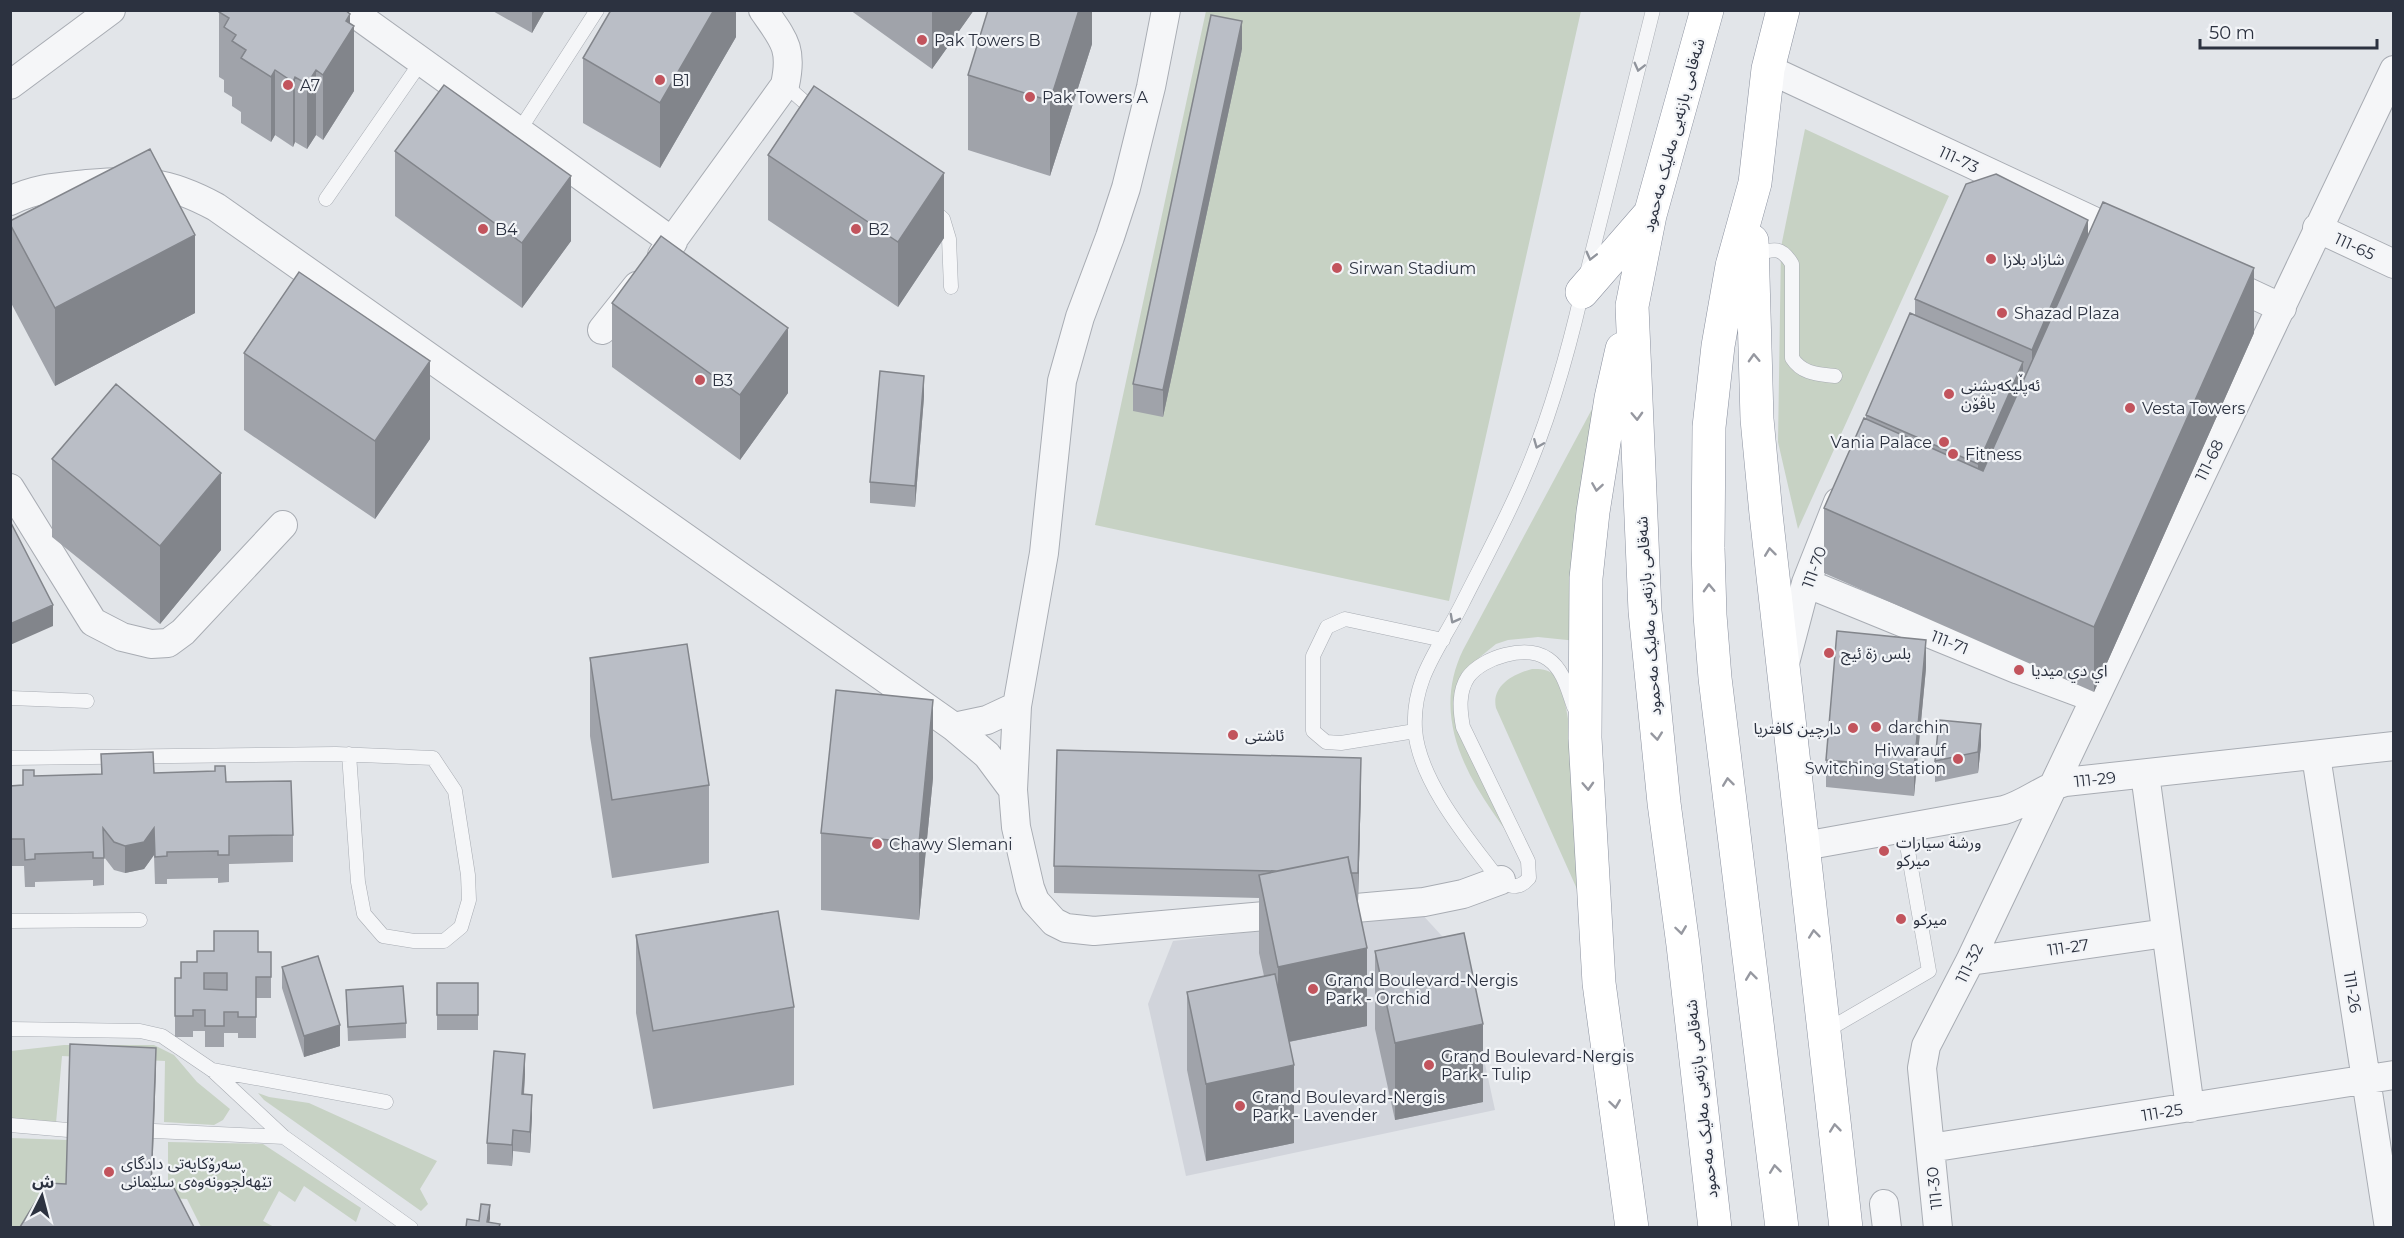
<svg xmlns="http://www.w3.org/2000/svg" width="2404" height="1238" font-family="Montserrat,'Noto Sans Arabic',sans-serif">
  <style>
    .built { fill: #d1d4db }
    .green { fill: #c7d2c4 }
    .lines { fill: none; stroke-linecap: round; stroke-linejoin: round }
    .lane-casing { stroke: #a8acb3; stroke-width: 15 }
    .street-casing { stroke: #a8acb3; stroke-width: 30 }
    .highway-casing { stroke: #8b919f; stroke-width: 34 }
    .lane { stroke: #f5f6f8; stroke-width: 14 }
    .street { stroke: #f5f6f8; stroke-width: 28 }
    .highway { stroke: #fff; stroke-width: 33 }
    .wall { fill: #a0a3aa }
    .shaded-wall { fill: #82858b }
    .building { fill: #babec6; stroke: #82858b; stroke-width: 1.5; fill-rule: evenodd }
    .oneway { stroke: #90949c }
    .oneway2 { stroke: #9698a0 }
    .poi-dot { fill: #c2545d; stroke: #f2f4f7; stroke-width: 2 }
    .labels { text-anchor: middle; stroke-width: 4.5; stroke-linejoin: round; paint-order: stroke }
    .poi-label { font-size: 16px; fill: #2c3240; stroke: #f2f4f7; text-anchor: start }
    .street-label { font-size: 16px; fill: #2c3240; stroke: #f2f4f7 }
  </style>
  <rect width="100%" height="100%" fill="#e2e5e9"/>
  <path class="built" d="M1420,912L1462,958L1495,1110L1186,1176L1148,1004L1173,941Z"/>
  <path class="green" d="M1206,11H1581L1449,601L1095,525Z
    M1805,129L1949,196L1798,529L1778,442L1781,247Z
    M1599,396L1577,641L1538,637L1508,640L1496,644L1480,657L1472,668L1462,710L1530,863C1484,801 1424,731 1463,650Z
    M1532,669C1540,669 1548,669 1554,675C1575,695 1582,869 1585,907L1496,708C1491,686 1513,674 1532,669Z
    M64,1045H154L174,1055L197,1082L230,1109L223,1120L214,1125L164,1122L165,1061L62,1056L56,1123L11,1119V1051Z
    M258,1093L269,1097L309,1103L437,1161L420,1189L428,1204L421,1211L264,1100Z
    M11,1138L68,1140L66,1205L32,1227L11,1228Z
    M168,1142L263,1144L361,1208L356,1222L304,1186L295,1202L279,1191L263,1221L274,1227H201L187,1199L168,1198Z"/>
  <g class="lines">
    <defs>
      <path id="lane" d="M785,85L817,113
        M519,131L597,10
        M326,199L421,62
        M933,210L943,219L949,239L951,287
        M1752,255C1771,250 1780,244 1792,264V358C1802,374 1818,374 1835,376
        M1587,273L1653,10
        M10,698L87,701
        M1574,707C1568,691 1564,670 1548,659C1526,644 1483,657 1468,677C1458,692 1460,711 1463,727L1528,861L1529,878C1513,897 1497,878 1487,864C1459,828 1418,775 1415,729C1412,678 1440,648 1462,604C1482,564 1504,524 1522,482C1549,421 1567,357 1582,292
        M1415,731L1341,743L1326,742L1313,731V656L1327,627L1345,619L1443,640
        M10,758L336,754L433,758L455,791L468,875L469,900L461,927L444,941H414L383,936L364,914L358,882L349,754
        M10,921L140,920
        M10,1029L140,1031L162,1036L212,1070L284,1137L411,1228
        M1824,1032L1929,971L1904,828
        M212,1070L386,1102
        M10,1125L68,1130
        M154,1131L284,1137"/>
      <path id="street" d="M350,10L673,242
        M1166,10L1151,87L1126,188L1110,237L1080,317L1062,381L1044,553L1017,706L1013,790L1016,827L1030,888L1035,901L1054,922L1066,928L1094,931L1424,902L1463,894L1501,880
        M1768,69L2130,238
        M10,85L111,10
        M10,201C36,188 59,187 87,184C141,180 166,180 216,207L954,727L987,755L1013,790
        M2317,228L2394,264
        M662,255L785,85C793,48 784,40 763,10
        M2218,278L2282,308
        M602,330L637,286
        M10,488L93,622L122,637L151,644L168,643L183,632L283,525
        M1806,583L2019,670L2094,698
        M1785,663L1806,583L1838,502
        M954,727L987,720L1017,706
        M2316,756L2389,1228
        M2145,774L2190,1108
        M1804,846L2004,810C2026,804 2043,788 2065,782L2394,746
        M1970,961L2166,933
        M1930,1148L2394,1075
        M1884,1204L1887,1228
        M1938,1228L1922,1068L1926,1046L1970,961L2394,70"/>
      <path id="highway" d="M1707,10L1650,215L1632,306L1645,611L1664,803L1683,945L1715,1228
        M1752,241L1757,419L1766,514L1846,1228
        M1582,292L1648,216
        M1622,349L1611,398L1593,512L1586,578L1585,738L1599,983L1632,1228
        M1782,1228L1715,678L1710,615L1708,548L1709,427L1718,346L1732,266L1755,183L1768,69L1783,10"/>
    </defs>
    <use href="#lane" class="lane-casing"/>
    <use href="#street" class="street-casing"/>
    <use href="#highway" class="highway-casing"/>
    <use href="#lane" class="lane"/>
    <use href="#street" class="street"/>
    <use href="#highway" class="highway"/>
  </g>
  <path class="wall" d="M491,10H545L532,33Z
    M736,10V37L660,168L583,123V58Z
    M850,10H974L932,69Z
    M1092,10V44L1050,176L968,150V75Z
    M219,12L350,24L354,91L323,140L316,135L307,149L295,142L293,147L275,135L271,142L241,123V112L232,106V97L224,92V80L219,77Z
    M1242,49L1163,417L1133,411V384Z
    M395,151L571,241L522,308L395,216Z
    M768,155L944,238L898,307L768,220Z
    M10,221L195,313L55,386L10,301Z
    M2088,235L2254,333L2094,692L1824,573V508L1866,419V415L1915,315V299Z
    M612,303L788,393L740,460L612,367Z
    M244,353L430,439L375,519L244,430Z
    M924,397L915,507L870,503V482Z
    M52,459L221,550L160,624L52,537Z
    M590,658L709,785V863L612,878L590,736Z
    M1926,668L1914,796L1826,787V760Z
    M1981,745L1978,773L1935,782V761Z
    M101,754L154,773L226,782L293,835V862L229,864V882L218,883V878L167,879V884H155L154,855L144,869L125,873L114,870L104,857V885L93,886V880L35,882V887H25L24,866H10V786L23,785V770L34,776L101,774Z
    M933,778L919,920L821,910V833Z
    M1361,785L1358,901H1357L1367,1026L1289,1042L1294,1143L1206,1161L1187,1070V992L1264,976L1259,953V898L1054,893V866Z
    M636,935L794,1007V1085L653,1109L636,1013Z
    M1375,951L1483,1102L1395,1120L1375,1029Z
    M258,952H271V998H256V1038H238V1033H224V1047H205V1031H193V1037H175V978H181L197,962Z
    M282,967L340,1046L304,1057L282,988Z
    M437,983H478V1030H437Z
    M346,990L406,1023V1038L348,1041Z
    M525,1075L524,1095L532,1116L530,1153L513,1151L512,1166L487,1164V1143Z"/>
  <path class="shaded-wall" d="M533,10H545L532,33V12Z
    M714,10H736V37L660,168V103Z
    M932,10H974L932,69Z
    M1079,10H1092V44L1050,176V101Z
    M350,14V32L354,26V91L323,140V75L346,21Z
    M1242,21V49L1163,417V390Z
    M275,70V135L271,142V77Z
    M316,70V135L307,149V84Z
    M295,77V142L293,147V82Z
    M944,173V238L898,307V242Z
    M571,176V241L522,308V243Z
    M2088,220V273L2032,403V350Z
    M195,235V313L55,386V308Z
    M2254,268V333L2094,692V627Z
    M788,328V393L740,460V395Z
    M430,361V439L375,519V441Z
    M2023,362V415L1978,517V464Z
    M924,376V397L915,507V486Z
    M221,473V550L160,624V546Z
    M53,605V626L10,645V624Z
    M1926,640V668L1914,796V768Z
    M933,700V778L919,920V843Z
    M1981,724V745L1978,773V752Z
    M1361,758V785L1358,901V873Z
    M154,828V855L144,869L125,873V846Z
    M1367,948V1026L1278,1044V967Z
    M1483,1024V1102L1395,1120V1043Z
    M340,1025V1046L304,1057V1036Z
    M156,1048V1069L151,1207V1186Z
    M525,1054V1075L522,1115V1094Z
    M1294,1065V1143L1206,1161V1084Z
    M532,1095V1116L530,1153V1132Z
    M513,1130V1151L512,1166V1145Z
    M490,1205V1219L488,1227L487,1222Z"/>
  <path class="building" d="M220,10H345L350,14L346,21L354,26L323,75L316,70L307,84L295,77L293,82L275,70L271,77L241,58L246,50L232,41L236,35L224,27L229,18L219,12Z
    M611,10H714L660,103L583,58Z
    M988,10H1079L1050,101L968,75Z
    M1211,15L1242,21L1163,390L1133,384Z
    M444,85L571,176L522,243L395,151Z
    M814,86L944,173L898,242L768,155Z
    M150,149L195,235L55,308L10,224V221Z
    M1996,174L2088,220L2032,350L1915,299L1966,184Z
    M2103,202L2254,268L2094,627L1824,508L1864,418L1983,471Z
    M661,236L788,328L740,395L612,303Z
    M299,272L430,361L375,441L244,353Z
    M1910,313L2023,362L1978,464L1866,415Z
    M880,371L924,376L915,486L870,482Z
    M116,384L221,473L160,546L52,459Z
    M10,521L53,605L10,624Z
    M1837,631L1926,640L1914,768L1826,760Z
    M687,644L709,785L612,800L590,658Z
    M836,690L933,700L919,843L821,833Z
    M1939,720L1981,724L1978,752L1935,761Z
    M1057,750L1361,758L1358,873H1351L1348,857L1277,871L1054,866Z
    M153,752L154,773L215,771V766H225L226,782L291,781L293,835L229,836V855H218V851L167,852V856L155,857L154,828L144,842L125,846L114,842L103,828L104,858H93V852L35,854V859L25,860L24,839H10V786L23,785V770H34V776L102,774L101,754Z
    M1348,857L1367,948L1278,967L1259,875Z
    M778,911L794,1007L653,1031L636,935Z
    M214,931H258V952H271V977H256V1017H238V1012H224V1026H205V1010H193V1016H175V978H181V962H197V951H214ZM204,973H227V990L204,989Z
    M1464,933L1483,1024L1395,1043L1375,951Z
    M318,956L340,1025L304,1036L282,967Z
    M1275,974L1294,1065L1206,1084L1187,992Z
    M437,983H478V1015H437Z
    M403,986L406,1023L348,1027L346,990Z
    M70,1044L156,1048L151,1186L174,1188L194,1227H20L47,1183L66,1184Z
    M494,1051L525,1054L522,1094L532,1095L530,1132L513,1130L512,1145L487,1143Z
    M481,1204L490,1205L487,1222L500,1224L499,1227H466L467,1219L479,1221Z"/>
  <defs><path id="oneway-chevron" d="M-2-3.5L2.5 0L-2 3.5" fill="none" stroke-width="1.6" stroke-linecap="round" stroke-linejoin="round" transform="scale(1.5)"/></defs>
  <g class="oneway">
    <use href="#oneway-chevron" transform="translate(1639 67) rotate(104)"/>
    <use href="#oneway-chevron" transform="translate(1591 256) rotate(104)"/>
    <use href="#oneway-chevron" transform="translate(1538 444) rotate(112)"/>
    <use href="#oneway-chevron" transform="translate(1454 619) rotate(118)"/>
  </g>
  <g class="oneway2">
    <use href="#oneway-chevron" transform="translate(1754 358) rotate(-92)"/>
    <use href="#oneway-chevron" transform="translate(1637 416) rotate(88)"/>
    <use href="#oneway-chevron" transform="translate(1597 487) rotate(99)"/>
    <use href="#oneway-chevron" transform="translate(1770 552) rotate(-97)"/>
    <use href="#oneway-chevron" transform="translate(1709 588) rotate(-92)"/>
    <use href="#oneway-chevron" transform="translate(1657 736) rotate(84)"/>
    <use href="#oneway-chevron" transform="translate(1728 782) rotate(-97)"/>
    <use href="#oneway-chevron" transform="translate(1588 786) rotate(87)"/>
    <use href="#oneway-chevron" transform="translate(1681 930) rotate(82)"/>
    <use href="#oneway-chevron" transform="translate(1814 934) rotate(-96)"/>
    <use href="#oneway-chevron" transform="translate(1751 976) rotate(-97)"/>
    <use href="#oneway-chevron" transform="translate(1615 1104) rotate(82)"/>
    <use href="#oneway-chevron" transform="translate(1835 1128) rotate(-96)"/>
    <use href="#oneway-chevron" transform="translate(1775 1169) rotate(-97)"/>
  </g>
  <g class="poi-dot">
    <circle cx="922" cy="40" r="6"/>
    <circle cx="660" cy="80" r="6"/>
    <circle cx="288" cy="85" r="6"/>
    <circle cx="1030" cy="97" r="6"/>
    <circle cx="483" cy="229" r="6"/>
    <circle cx="856" cy="229" r="6"/>
    <circle cx="1991" cy="259" r="6"/>
    <circle cx="1337" cy="268" r="6"/>
    <circle cx="2002" cy="313" r="6"/>
    <circle cx="700" cy="380" r="6"/>
    <circle cx="1949" cy="394" r="6"/>
    <circle cx="2130" cy="408" r="6"/>
    <circle cx="1944" cy="442" r="6"/>
    <circle cx="1953" cy="454" r="6"/>
    <circle cx="1829" cy="653" r="6"/>
    <circle cx="2019" cy="670" r="6"/>
    <circle cx="1876" cy="727" r="6"/>
    <circle cx="1853" cy="728" r="6"/>
    <circle cx="1233" cy="735" r="6"/>
    <circle cx="1958" cy="759" r="6"/>
    <circle cx="877" cy="844" r="6"/>
    <circle cx="1884" cy="851" r="6"/>
    <circle cx="1901" cy="919" r="6"/>
    <circle cx="1313" cy="989" r="6"/>
    <circle cx="1429" cy="1065" r="6"/>
    <circle cx="1240" cy="1106" r="6"/>
    <circle cx="109" cy="1172" r="6"/>
  </g>
  <g class="labels">
    <g class="poi-label">
      <text x="934" y="46">Pak Towers B</text>
      <text x="672" y="86">B1</text>
      <text x="300" y="91">A7</text>
      <text x="1042" y="103">Pak Towers A</text>
      <text x="495" y="235">B4</text>
      <text x="868" y="235">B2</text>
      <text x="2003" y="265">شازاد بلازا</text>
      <text x="1349" y="274">Sirwan Stadium</text>
      <text x="2014" y="319">Shazad Plaza</text>
      <text x="712" y="386">B3</text>
      <text x="1961" y="391">ئەپڵیکەیشنی<tspan x="1961" dy="18">باڤۆن</tspan></text>
      <text x="2142" y="414">Vesta Towers</text>
      <text x="1932" y="448" text-anchor="end">Vania Palace</text>
      <text x="1965" y="460">Fitness</text>
      <text x="1841" y="659">بلس زة ئيج</text>
      <text x="2031" y="676">اي دي ميديا</text>
      <text x="1888" y="733">darchin</text>
      <text x="1841" y="734" text-anchor="end">دارچین کافتریا</text>
      <text x="1245" y="741">ئاشتی</text>
      <text x="1946" y="756" text-anchor="end">Hiwarauf<tspan x="1946" dy="18">Switching Station</tspan></text>
      <text x="1896" y="848">ورشة سیارات<tspan x="1896" dy="18">میرکو</tspan></text>
      <text x="889" y="850">Chawy Slemani</text>
      <text x="1913" y="925">میرکو</text>
      <text x="1325" y="986">Grand Boulevard-Nergis<tspan x="1325" dy="18">Park - Orchid</tspan></text>
      <text x="1441" y="1062">Grand Boulevard-Nergis<tspan x="1441" dy="18">Park - Tulip</tspan></text>
      <text x="1252" y="1103">Grand Boulevard-Nergis<tspan x="1252" dy="18">Park - Lavender</tspan></text>
      <text x="121" y="1169">سەرۆکایەتی دادگای<tspan x="121" dy="18">تێهەڵچوونەوەی سلێمانی</tspan></text>
    </g>
    <g class="street-label">
      <text transform="translate(1673 135) rotate(-75)" y="6">شەقامی بازنەیی مەلیک مەحمود</text>
      <text transform="translate(1959 159) rotate(25)" y="6">111-73</text>
      <text transform="translate(2355 246) rotate(25)" y="6">111-65</text>
      <text transform="translate(2209 460) rotate(-64)" y="6">111-68</text>
      <text transform="translate(1814 567) rotate(-70)" y="6">111-70</text>
      <text transform="translate(1648 616) rotate(-94)" y="6">شەقامی بازنەیی مەلیک مەحمود</text>
      <text transform="translate(1950 642) rotate(22)" y="6">111-71</text>
      <text transform="translate(2095 779) rotate(-6)" y="6">111-29</text>
      <text transform="translate(2068 947) rotate(-8)" y="6">111-27</text>
      <text transform="translate(1969 963) rotate(-64)" y="6">111-32</text>
      <text transform="translate(2353 992) rotate(81)" y="6">111-26</text>
      <text transform="translate(1701 1099) rotate(-96)" y="6">شەقامی بازنەیی مەلیک مەحمود</text>
      <text transform="translate(2162 1112) rotate(-9)" y="6">111-25</text>
      <text transform="translate(1934 1188) rotate(-96)" y="6">111-30</text>
    </g>
  </g>
  <rect width="2404" height="1238" fill="none" stroke="#2c3240" stroke-width="24"/>
  <g transform="translate(42 1196) rotate(6)" stroke="#f2f4f7" stroke-width="4.5" paint-order="stroke">
  <path d="M0-4.5L10 22L0 15L-10 22Z" fill="#2c3240"/>
  <text y="-9" font-size="16" font-weight="bold" text-anchor="middle" fill="#2c3240">ش</text>
  </g>
  <path d="M2200 39v9h177v-9" fill="none" stroke="#2c3240" stroke-width="3"/>
  <text x="2209" y="39" font-size="18" fill="#2c3240" stroke="#f2f4f7" stroke-width="4.5" paint-order="stroke">50 m</text>
</svg>
